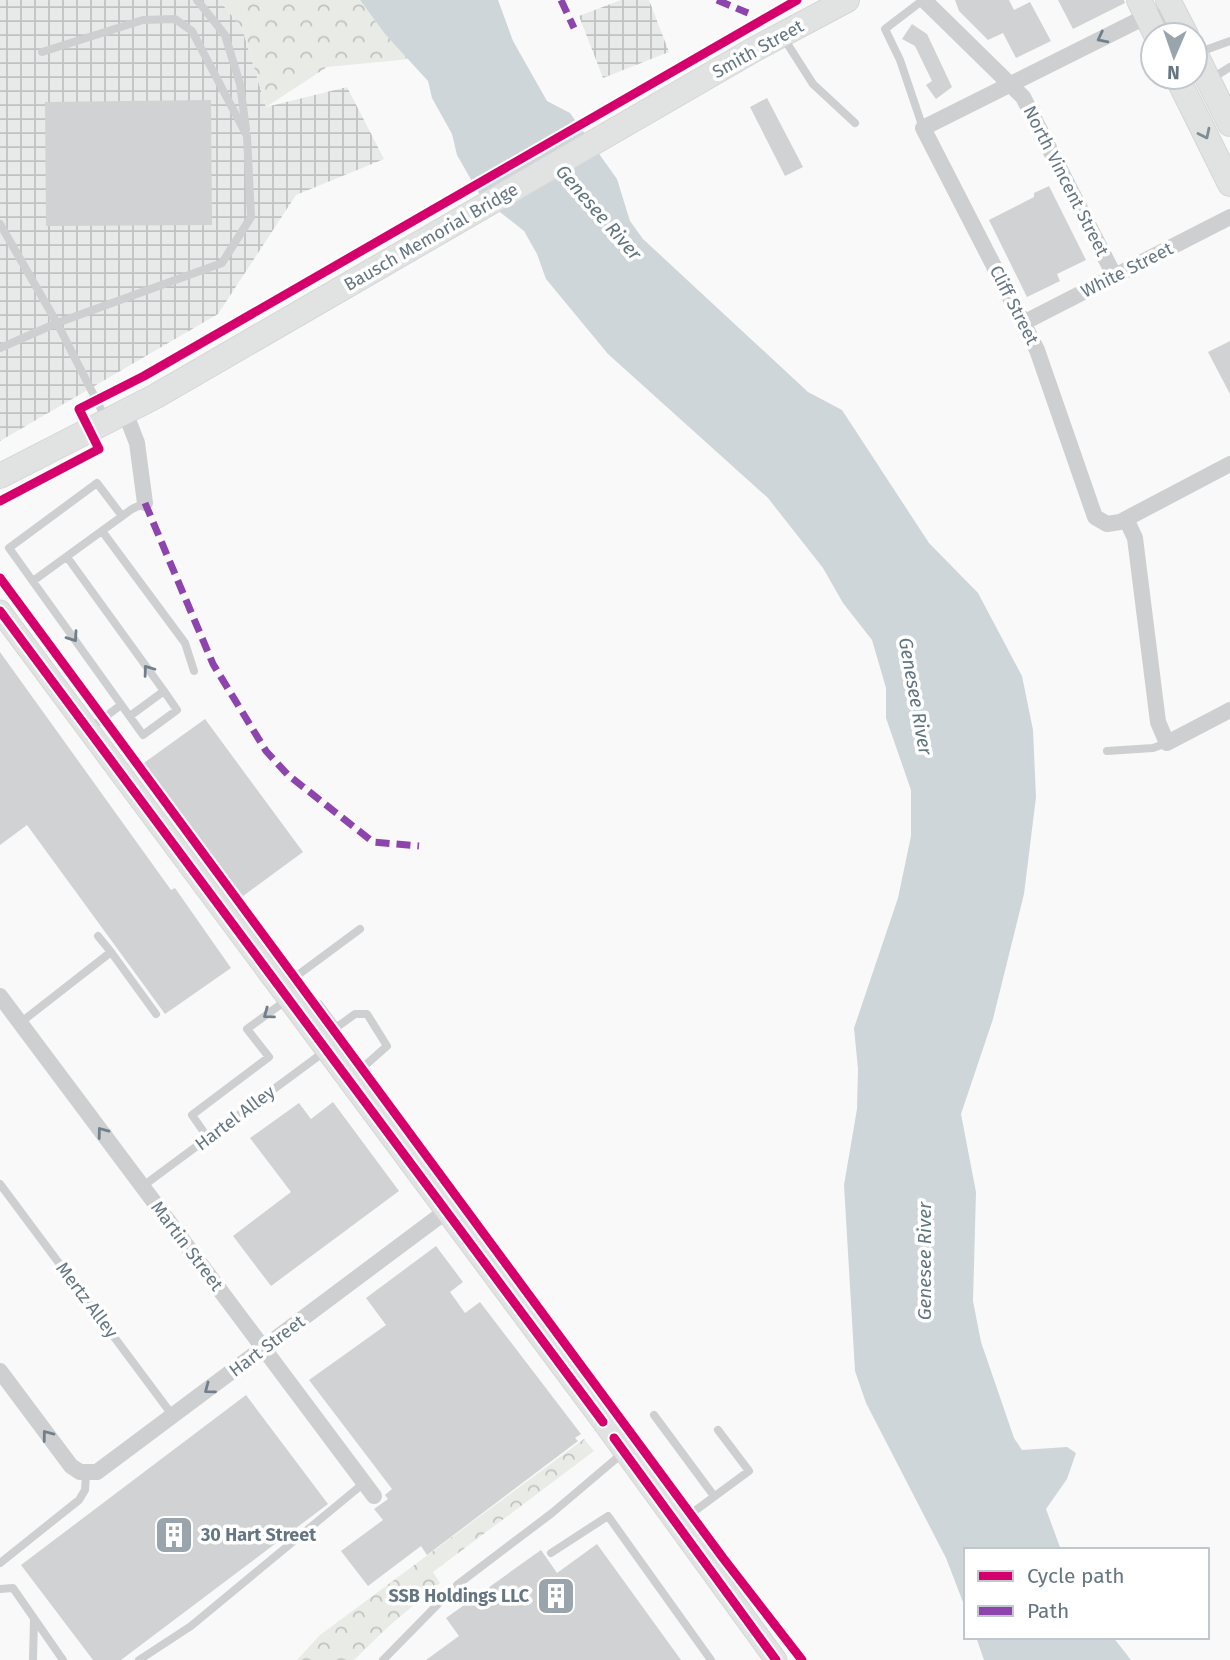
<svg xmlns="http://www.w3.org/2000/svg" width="1230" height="1660" font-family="'Fira Sans',sans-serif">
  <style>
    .industrial { fill: url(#industrial-grid) }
    .forest { fill: url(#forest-crowns) }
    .water { fill: #ced6d9 }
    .building { fill: #d0d2d3 }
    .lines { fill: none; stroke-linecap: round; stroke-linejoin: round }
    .secondary-casing { stroke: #d5d6d7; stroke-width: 23 }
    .primary-casing { stroke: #d5d6d7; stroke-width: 26 }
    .lane { stroke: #cecfd0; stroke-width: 8 }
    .street { stroke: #cecfd0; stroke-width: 16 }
    .secondary { stroke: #e1e2e2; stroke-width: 21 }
    .primary { stroke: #e1e2e2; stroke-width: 24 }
    .quiet { stroke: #8e44ad; stroke-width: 7; stroke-dasharray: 14 7; stroke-linecap: butt }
    .cycleway-casing { stroke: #fff; stroke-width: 13 }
    .cycleway { stroke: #d6006c; stroke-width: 9 }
    .oneway { stroke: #707f8b }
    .oneway2 { stroke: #7e8c96 }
    .labels { text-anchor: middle; stroke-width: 7; stroke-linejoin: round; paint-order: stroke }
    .street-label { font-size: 18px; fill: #657683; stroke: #fff }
    .poi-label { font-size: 18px; font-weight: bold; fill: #657683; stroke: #fff; text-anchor: start }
    .water-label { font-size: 19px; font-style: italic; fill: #60757c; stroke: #fff }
  </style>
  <defs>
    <pattern id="industrial-grid" width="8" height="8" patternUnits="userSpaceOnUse" patternTransform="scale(1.75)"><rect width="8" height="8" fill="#e8e9e9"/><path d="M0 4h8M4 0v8" fill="none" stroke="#c0c1c2"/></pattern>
    <pattern id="forest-crowns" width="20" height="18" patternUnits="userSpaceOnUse" patternTransform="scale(1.75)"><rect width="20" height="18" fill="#e8ebe6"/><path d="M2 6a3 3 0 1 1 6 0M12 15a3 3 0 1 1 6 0" fill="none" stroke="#c0c3c0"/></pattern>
  </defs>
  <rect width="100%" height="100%" fill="#f9f9f9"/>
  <path class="industrial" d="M0,0H219L242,28L266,107L347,87L384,159L296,195L218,314L0,441Z
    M621,0H649L669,52L603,78L579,16Z"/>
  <path class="forest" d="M219,0H360L385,34L410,59L327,67L266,107L242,28Z
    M584,1439L594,1451L433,1572L440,1583L389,1626L354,1660H297L320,1635Z"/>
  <path class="water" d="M360,0H498L513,41L547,101L570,113L617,179L630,221L643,239L808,392L842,410L929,543L978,593L1022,676L1033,730L1036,797L1024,894L993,1019L961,1114L976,1192L973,1301L981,1342L1014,1438L1022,1450L1067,1447L1076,1453L1067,1479L1046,1509L1061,1550H966V1610L946,1558L866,1403L855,1371L844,1185L857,1109L858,1069L854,1028L898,898L911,836V790L886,718V688L872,640L843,603L823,568L768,498L608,354L546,279L537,254L524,231L481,197L457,155L452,134L432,98L428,81L385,34Z
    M976,1637H1113L1131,1660H984Z"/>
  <path class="building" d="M955,0H1009L1014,10L1030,2L1051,41L1016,58L1003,33L988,40L959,11Z
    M1058,0H1124L1125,3L1073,29Z
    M912,24L927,34L952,87L936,99L926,85L932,81L915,46L902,39Z
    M767,98L803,167L785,176L750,107Z
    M211,100L212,225L46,226L45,102Z
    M1049,186L1086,260L1057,274L1060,281L1027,297L989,220L1034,197V193Z
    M1230,341V394L1208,352Z
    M0,652L171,890L175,888L231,968L165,1014L27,825L0,845Z
    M205,719L303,852L239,899L141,765Z
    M333,1102L399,1191L271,1286L233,1236L291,1192L250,1138L299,1103L311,1119Z
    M436,1246L463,1282L450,1292L465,1313L480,1302L581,1434L575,1438L578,1441L427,1555L421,1546L368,1586L341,1551L383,1520L374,1509L388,1499L385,1495L392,1489L309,1380L386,1325L366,1298Z
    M246,1395L328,1504L121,1660H93L21,1565Z
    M597,1544L681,1660H426L459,1636L446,1618L541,1550L557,1573Z"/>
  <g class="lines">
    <defs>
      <path id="secondary" d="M0,611L603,1422L776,1660"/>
      <path id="primary" d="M1139,0L1156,35
        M1168,0L1186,35
        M1195,53L1230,124
        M1177,77L1230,184
        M0,476L156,396L755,49L847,0"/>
    </defs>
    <use href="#secondary" class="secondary-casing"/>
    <use href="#primary" class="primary-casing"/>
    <path class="lane" d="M197,0L225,35L240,84L246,129
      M783,37L813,84L855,123
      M1197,53L1230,41
      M1211,79L1230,67
      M923,128L900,60L885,29L923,0
      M0,224L57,323L222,263L251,217L247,136L192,31L175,19L143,20L42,52
      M0,348L57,323L106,419
      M122,516L97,483L9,548L143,735L177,710L164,691
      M102,531L185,643L194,671
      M67,557L164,691L130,716
      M33,581L132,509L145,503
      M90,728L121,705
      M1107,751L1153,748L1167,743
      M111,952L156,1014
      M283,986L360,929
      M319,1004L336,1027
      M20,1023L111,952L98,936
      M319,1040L355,1014H367L387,1046L351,1078
      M208,1138L192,1115L269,1057L247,1029L288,999
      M0,1184L173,1416
      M143,1186L324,1052
      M654,1415L714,1496
      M677,1524L749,1471L718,1430
      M551,1553L608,1516L711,1660
      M0,1563L79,1500L85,1490L86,1473
      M457,1585L552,1513L624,1452
      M0,1589L13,1588L63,1660
      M33,1660L34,1619
      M139,1660L191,1626L364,1483
      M383,1660L442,1600"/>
    <path class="street" d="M924,0L1023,97L1115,277
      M1180,27L1164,17L1147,16L923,128L1037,350L1095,517L1107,524L1120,522L1230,464
      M1023,323L1230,217
      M125,412L137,443L145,503
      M1126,519L1135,538L1158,722L1167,743L1230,710
      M0,996L374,1496
      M0,1371L71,1466L80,1472H97L445,1212"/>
    <use href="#secondary" class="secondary"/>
    <use href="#primary" class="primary"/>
    <path class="quiet" d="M561,0L574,28
      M717,0L748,13
      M145,503L213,664L266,751L288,775L373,842L419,846"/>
    <defs>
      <path id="cycleway" d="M0,501L99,449L79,409L144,376L797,0
        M0,578L723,1558L802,1660
        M0,611L603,1422
        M614,1438L776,1660"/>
    </defs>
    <use href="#cycleway" class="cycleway-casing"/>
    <use href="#cycleway" class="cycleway"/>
  </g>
  <defs><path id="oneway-chevron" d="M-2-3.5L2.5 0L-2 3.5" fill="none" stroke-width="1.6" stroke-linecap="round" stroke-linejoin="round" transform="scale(1.75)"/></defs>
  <g class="oneway">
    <use href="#oneway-chevron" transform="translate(1102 38) rotate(153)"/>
    <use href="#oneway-chevron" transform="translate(73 637) rotate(55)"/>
    <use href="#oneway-chevron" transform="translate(148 670) rotate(-126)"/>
    <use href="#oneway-chevron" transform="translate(268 1014) rotate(144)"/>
    <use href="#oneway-chevron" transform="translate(102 1132) rotate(-127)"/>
    <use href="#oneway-chevron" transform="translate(209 1389) rotate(143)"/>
    <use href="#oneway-chevron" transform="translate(47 1435) rotate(-127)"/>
  </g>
  <use class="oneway2" href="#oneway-chevron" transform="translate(1205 134) rotate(64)"/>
  <defs>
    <symbol id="building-square" viewBox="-11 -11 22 22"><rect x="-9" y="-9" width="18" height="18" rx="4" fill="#99a4ac" stroke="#fff"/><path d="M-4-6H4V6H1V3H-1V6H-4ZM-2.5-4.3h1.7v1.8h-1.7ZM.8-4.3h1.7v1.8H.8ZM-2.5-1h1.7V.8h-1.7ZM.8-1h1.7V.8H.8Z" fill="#fff"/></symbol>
  </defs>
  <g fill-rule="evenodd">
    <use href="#building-square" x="152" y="1513" width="44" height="44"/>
    <use href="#building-square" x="534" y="1574" width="44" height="44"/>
  </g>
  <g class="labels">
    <g class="street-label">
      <text transform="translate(758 49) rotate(-29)" y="6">Smith Street</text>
      <text transform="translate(1066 181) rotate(63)" y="6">North Vincent Street</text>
      <text transform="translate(431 237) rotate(-30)" y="6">Bausch Memorial Bridge</text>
      <text transform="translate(1127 270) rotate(-27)" y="6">White Street</text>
      <text transform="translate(1014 305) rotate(63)" y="6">Cliff Street</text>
      <text transform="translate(235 1118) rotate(-37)" y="6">Hartel Alley</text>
      <text transform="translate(187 1246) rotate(53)" y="6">Martin Street</text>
      <text transform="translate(87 1300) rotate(53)" y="6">Mertz Alley</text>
      <text transform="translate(267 1346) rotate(-37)" y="6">Hart Street</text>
    </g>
    <g class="poi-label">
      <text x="201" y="1541">30 Hart Street</text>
      <text x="529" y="1602" text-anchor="end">SSB Holdings LLC</text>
    </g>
    <g class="water-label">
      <text transform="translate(599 212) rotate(49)" y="7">Genesee River</text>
      <text transform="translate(916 696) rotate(80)" y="7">Genesee River</text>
      <text transform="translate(924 1261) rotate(-90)" y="7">Genesee River</text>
    </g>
  </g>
  <rect x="964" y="1548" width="245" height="91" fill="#ffffff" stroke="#c1c8cd" stroke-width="2"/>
  <rect x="978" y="1571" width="35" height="10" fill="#d6006c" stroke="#c1c8cd" stroke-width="2"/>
  <text x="1027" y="1583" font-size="21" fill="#657683">Cycle path</text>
  <rect x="978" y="1606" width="35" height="10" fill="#8e44ad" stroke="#c1c8cd" stroke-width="2"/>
  <text x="1027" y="1618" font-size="21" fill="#657683">Path</text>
  <g transform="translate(1174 56) rotate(182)"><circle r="33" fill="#ffffff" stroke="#c1c8cd" stroke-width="2"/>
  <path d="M0-5L12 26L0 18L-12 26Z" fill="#99a4ac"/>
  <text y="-10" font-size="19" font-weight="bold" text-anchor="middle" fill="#657683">N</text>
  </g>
</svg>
